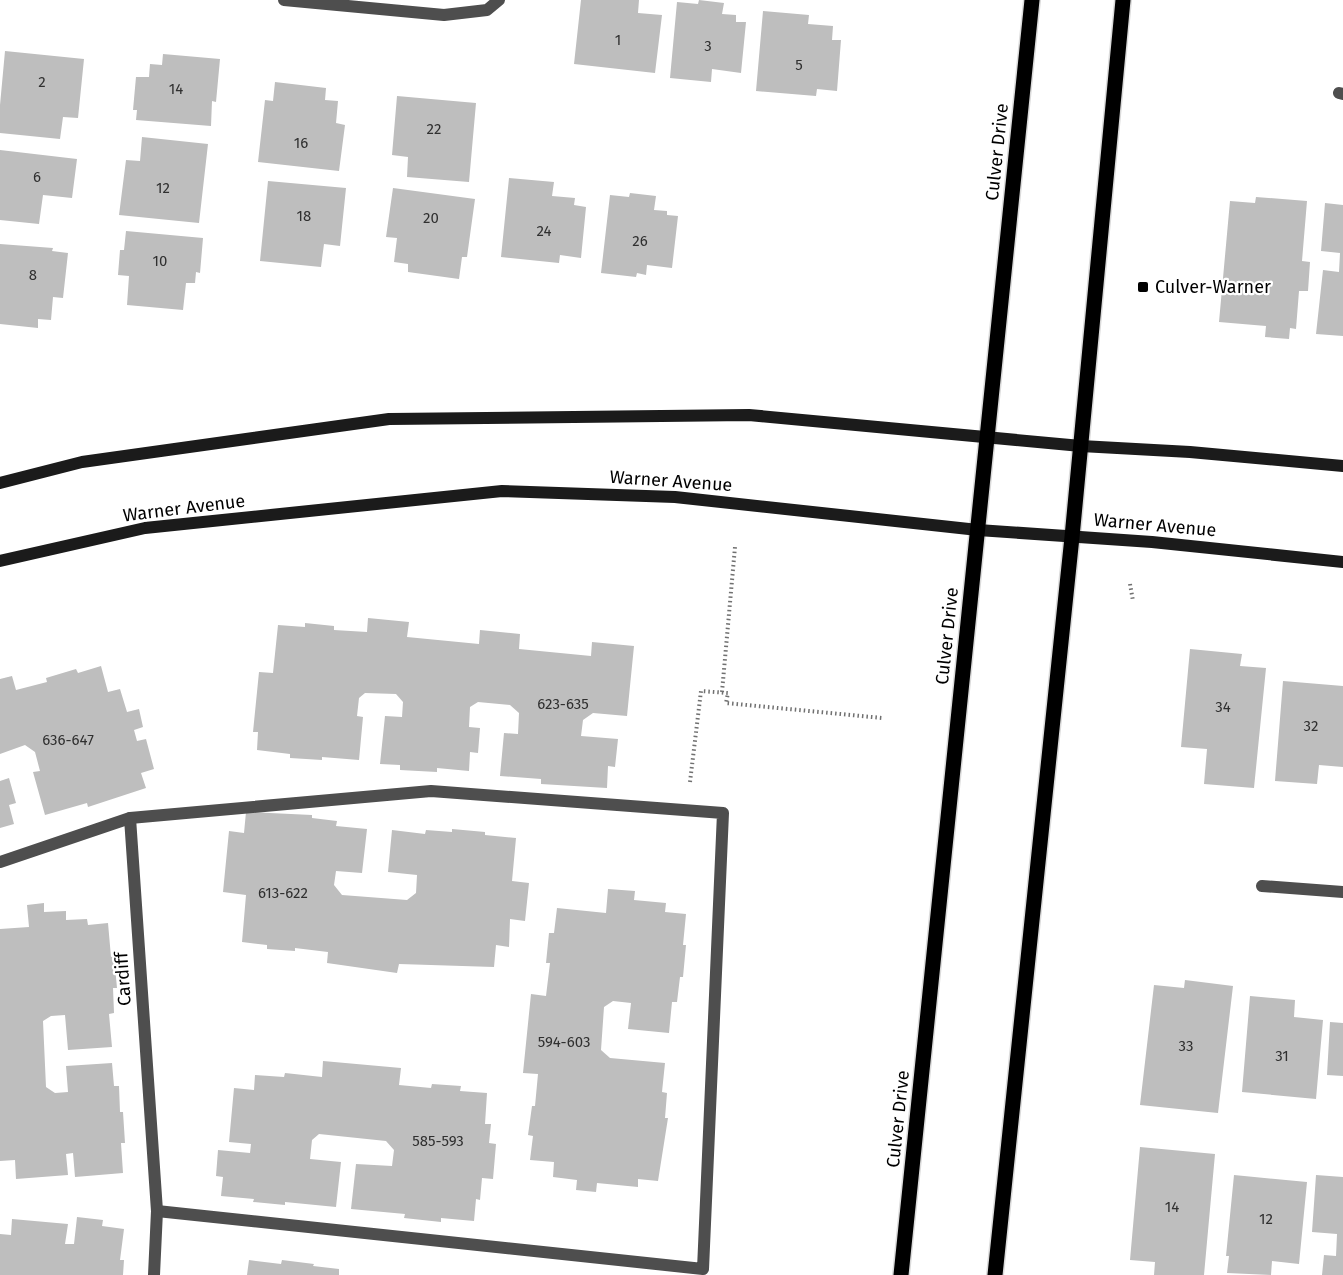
<svg xmlns="http://www.w3.org/2000/svg" width="1343" height="1275" font-family="'Fira Sans',sans-serif">
  <style>
    .building { fill: #bebebe }
    .lines { fill: none; stroke-linecap: round; stroke-linejoin: round }
    .primary-casing { stroke: #dbdbdb; stroke-width: 18 }
    .path { stroke: #707070; stroke-width: 4; stroke-dasharray: 1.5 3; stroke-linecap: butt }
    .lane { stroke: #4e4e4e; stroke-width: 12 }
    .street { stroke: #4e4e4e; stroke-width: 12 }
    .secondary { stroke: #1b1b1b; stroke-width: 12 }
    .primary { stroke: #000; stroke-width: 15 }
    .poi-dot { fill: #000; stroke: #fff; stroke-width: 2 }
    .labels { text-anchor: middle; stroke-width: 4.5; stroke-linejoin: round; paint-order: stroke }
    .number-label { font-size: 15px; fill: #303030 }
    .street-label { font-size: 18px; fill: #000; stroke: #fff }
    .poi-label { font-size: 18px; fill: #000; stroke: #fff; text-anchor: start }
  </style>
  <rect width="100%" height="100%" fill="#fff"/>
  <path class="building" d="M581,0H639L638,13L662,15L655,73L574,64Z
    M699,0L724,3L722,14L736,15V22H746L741,73L712,69L711,82L670,78L677,2L698,4Z
    M763,11L809,15L808,24L833,26L832,40H841L837,91L817,89L816,96L756,91Z
    M5,51L84,59L78,118L63,117L60,139L0,133V105Z
    M163,54L220,59L216,102L212,101L211,126L136,120L137,110H133L136,77H149L150,64L162,65Z
    M275,82L326,88L325,100L338,101L336,123L345,125L339,171L258,162L265,100L273,101Z
    M397,96L476,103L469,182L407,177L408,157L392,155Z
    M142,137L208,144L199,223L119,215L126,160L140,161Z
    M0,150L77,159L72,198L43,195L39,224L0,220Z
    M509,178L554,182L552,196L575,198L574,205L586,207L581,258L560,255L559,263L501,257Z
    M268,181L346,188L340,246L324,244L321,267L260,261Z
    M393,188L475,199L467,257H462L459,279L408,272V264L394,262L397,238L386,237Z
    M630,193L656,196L654,210L667,211V215L678,216L672,268L647,265L646,275L637,273L636,277L601,273L610,195L629,197Z
    M1256,197L1307,201L1302,261L1310,262L1308,291H1299L1296,329L1290,328L1289,339L1265,337L1266,326L1219,322L1230,201L1255,203Z
    M1325,203L1343,205V336L1316,334L1323,270L1339,272L1340,253L1321,251Z
    M126,231L203,238L200,273L196,272L195,283H186L183,310L127,305L129,276L118,275L120,250H124Z
    M0,244L53,248L52,251L68,253L63,298L53,297L51,320L38,319V328L0,324Z
    M368,618L409,622L407,637L479,644L480,630L520,634L519,649L591,656L592,642L634,646L627,716L593,713L583,720L581,736L618,739L615,767L608,766L607,788L541,784V779L500,776L504,733L518,734L519,713L510,705L478,702L470,707L469,727L480,728L478,753L470,752L469,771L437,768V772L400,770V765L380,764L385,716L402,717L403,702L396,694L365,693L359,698L357,716L363,717L359,760L322,757V760L290,758V754L257,750L258,732H253L259,672L273,673L278,625L305,627V623L334,626V630L367,632Z
    M1190,649L1242,654L1240,666L1266,668L1254,788L1204,784L1207,749L1181,747Z
    M101,666L108,692L120,689L127,712L139,709L143,727L134,730L137,741L146,739L154,769L141,773L146,788L88,807L87,803L45,815L33,772L40,771L35,752L25,745L0,754V679L12,676L16,690L47,682L46,678L76,669L78,673Z
    M1283,681L1343,686V767L1319,765L1317,784L1275,781Z
    M9,778L16,803L9,805L14,824L0,828V781Z
    M246,812L312,815V818L337,821L336,826L367,829L362,873L336,871L334,885L342,895L407,900L416,893L417,875L388,872L392,830L425,834L426,830L452,832V829L485,832V835L516,838L512,881L529,883L525,921L510,919L509,947L496,945L494,967L399,964L397,973L327,963L328,952L295,948V951L267,949V945L242,942L246,895L223,892L229,831L244,833Z
    M608,889L635,891L634,900L666,903L665,912L686,914L683,945H686L683,977H680L677,1002H672L669,1033L628,1029L631,1003L613,1001L604,1007L601,1050L610,1058L665,1063L662,1092L667,1093L665,1118H668L658,1181L638,1179V1187L597,1183L596,1192L576,1190L577,1180L553,1177L554,1162L530,1160L533,1136L528,1135L532,1106H535L538,1074L523,1073L531,994L546,996L550,963H546L549,933H554L557,908L606,913Z
    M44,903V912L66,911V920L87,919L88,925L108,923L111,957L114,956L117,988H113L114,1013L109,1014L112,1047L68,1050L65,1015L51,1016L43,1021L46,1087L55,1093L68,1092L66,1066L112,1063L114,1086H119L120,1112H123L125,1143H121L123,1173L75,1177L73,1153L66,1154L68,1175L16,1179L15,1160L0,1161V929L29,927L27,905Z
    M1185,980L1233,986L1218,1113L1140,1105L1154,985L1184,988Z
    M1250,996L1295,1000L1294,1017L1323,1020L1316,1099L1242,1092Z
    M1330,1022L1343,1023V1076L1327,1075Z
    M323,1061L401,1068L399,1085L431,1088L432,1084L461,1086L460,1091L487,1093L485,1124H491L489,1143L496,1144L493,1179L482,1178L480,1200L476,1199L474,1221L441,1218V1222L404,1218L405,1214L351,1209L356,1164L392,1166L394,1150L386,1141L319,1134L312,1140L310,1159L341,1162L336,1207L285,1202V1205L253,1202L254,1199L221,1196L223,1177L216,1176L218,1150L250,1153L251,1144L229,1142L234,1088L254,1090L255,1075L284,1077L285,1073L322,1077Z
    M1140,1147L1215,1154L1204,1275H1154L1155,1262L1130,1260Z
    M1234,1175L1307,1182L1299,1264L1272,1261L1271,1275L1227,1273L1229,1256H1226Z
    M1316,1175L1343,1177V1275H1322L1324,1255L1336,1256L1337,1234L1312,1232Z
    M77,1217L103,1220L102,1226L124,1229L120,1260H124L123,1275H0V1234L11,1235L12,1219L68,1224L65,1244H74Z
    M249,1260L281,1264L282,1260L314,1264L313,1266L339,1269V1275H247Z"/>
  <g class="lines">
    <defs>
      <path id="primary" d="M901,1275L1032,0
        M995,1275L1072,537L1123,0"/>
    </defs>
    <use href="#primary" class="primary-casing"/>
    <path class="path" d="M1130,584L1133,601
      M722,692L735,547
      M690,782L701,691L728,693L726,703L882,718"/>
    <path class="lane" d="M130,818L431,791L723,813L703,1269L157,1211"/>
    <path class="street" d="M284,0L444,15L487,10L499,0
      M1339,93L1343,94
      M0,862L130,818L157,1211L154,1275
      M1262,886L1343,892"/>
    <path class="secondary" d="M0,483L82,462L389,419L749,415L1081,446L1190,452L1343,466
      M0,561L145,528L502,491L675,497L978,530L1152,542L1343,562"/>
    <use href="#primary" class="primary"/>
  </g>
  <rect class="poi-dot" x="1137" y="281" width="12" height="12" rx="3"/>
  <g class="labels">
    <g class="number-label">
      <text x="618" y="45">1</text>
      <text x="708" y="51">3</text>
      <text x="799" y="70">5</text>
      <text x="42" y="87">2</text>
      <text x="176" y="94">14</text>
      <text x="434" y="134">22</text>
      <text x="301" y="148">16</text>
      <text x="37" y="182">6</text>
      <text x="163" y="193">12</text>
      <text x="304" y="221">18</text>
      <text x="431" y="223">20</text>
      <text x="544" y="236">24</text>
      <text x="640" y="246">26</text>
      <text x="160" y="266">10</text>
      <text x="33" y="280">8</text>
      <text x="563" y="709">623-635</text>
      <text x="1223" y="712">34</text>
      <text x="1311" y="731">32</text>
      <text x="68" y="745">636-647</text>
      <text x="283" y="898">613-622</text>
      <text x="564" y="1047">594-603</text>
      <text x="1186" y="1051">33</text>
      <text x="1282" y="1061">31</text>
      <text x="438" y="1146">585-593</text>
      <text x="1172" y="1212">14</text>
      <text x="1266" y="1224">12</text>
    </g>
    <g class="street-label">
      <text transform="translate(997 152) rotate(-84)" y="6">Culver Drive</text>
      <text transform="translate(671 481) rotate(4)" y="6">Warner Avenue</text>
      <text transform="translate(184 508) rotate(-7)" y="6">Warner Avenue</text>
      <text transform="translate(1155 525) rotate(5)" y="6">Warner Avenue</text>
      <text transform="translate(947 636) rotate(-84)" y="6">Culver Drive</text>
      <text transform="translate(123 979) rotate(-94)" y="6">Cardiff</text>
      <text transform="translate(898 1119) rotate(-84)" y="6">Culver Drive</text>
    </g>
    <g class="poi-label">
      <text x="1155" y="293">Culver-Warner</text>
    </g>
  </g>
</svg>
